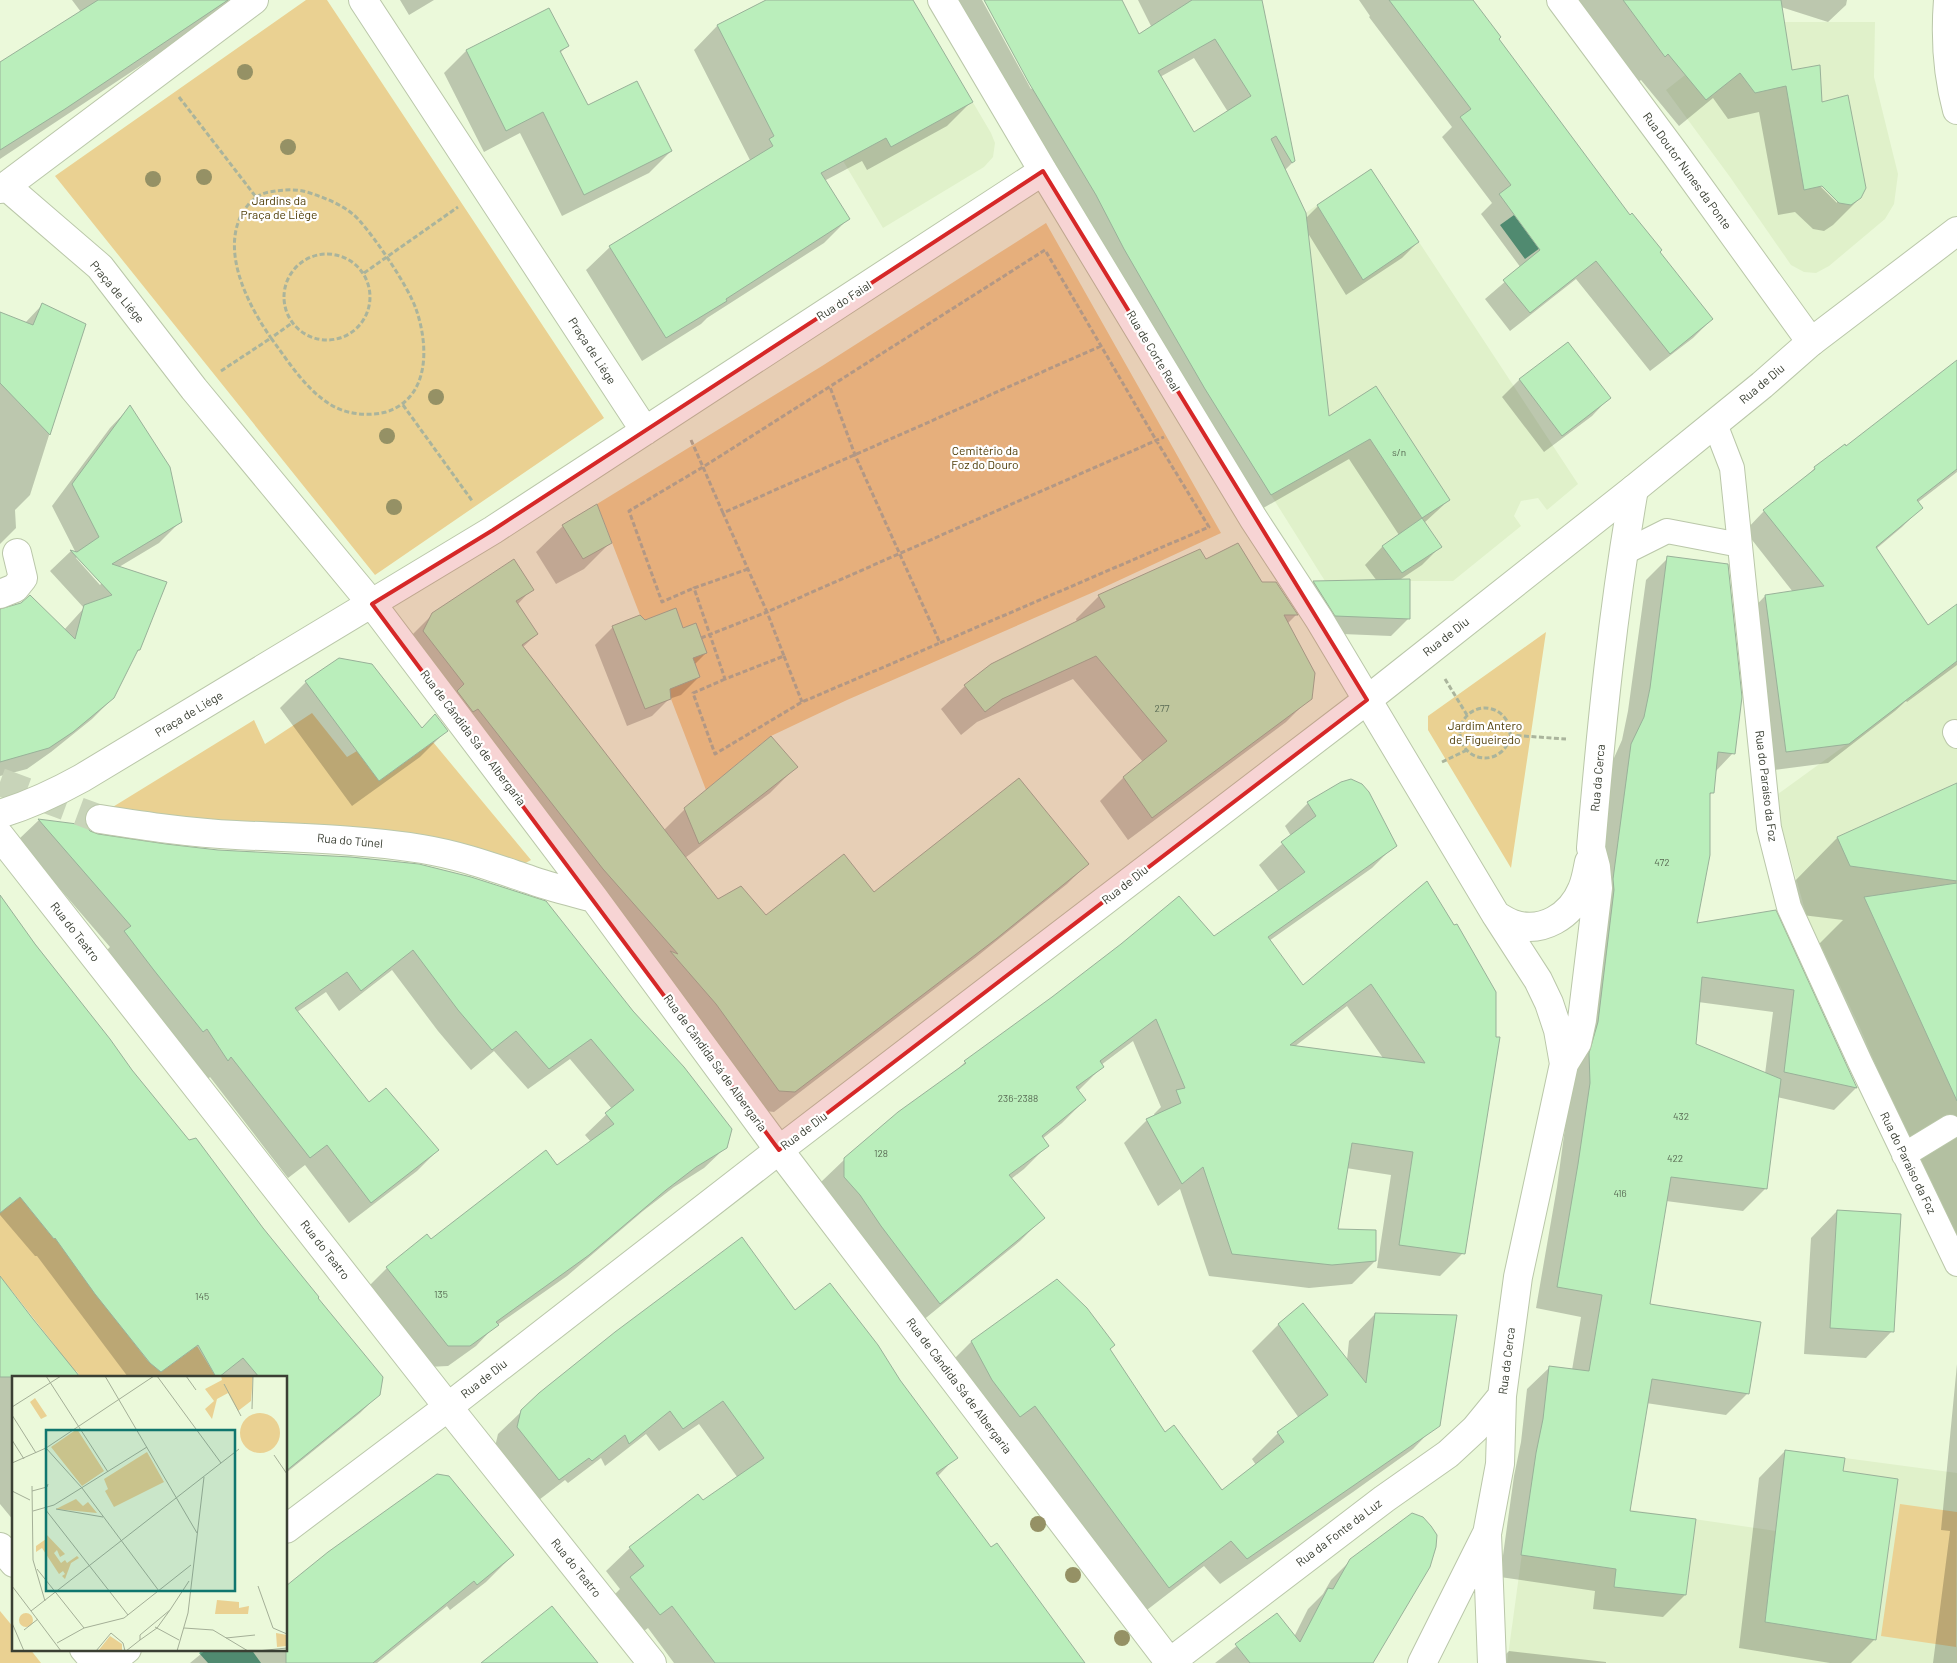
<svg xmlns="http://www.w3.org/2000/svg" width="1957" height="1663" font-family="Barlow,sans-serif">
  <style>
    .built { fill: #e0f1ca }
    .green { fill: #ead192; fill-rule: evenodd }
    .water { fill: #64ad8c }
    .shadow { fill: #0003; fill-rule: evenodd }
    .building { fill: #baeebb; stroke: #99b199; fill-rule: evenodd }
    .lines { fill: none; stroke-linecap: round; stroke-linejoin: round }
    .minor-tunnel { stroke: #c8d4b9; stroke-width: 28; stroke-dasharray: 28 14; stroke-linecap: butt }
    .pedestrian-casing { stroke: #bac7a9; stroke-width: 26 }
    .minor-casing { stroke: #bac7a9; stroke-width: 30 }
    .secondary-casing { stroke: #bac7a9; stroke-width: 30 }
    .path { stroke: #aab49c; stroke-width: 3; stroke-dasharray: 5 2.5; stroke-linecap: butt }
    .pedestrian { stroke: #fff; stroke-width: 24 }
    .minor { stroke: #fff; stroke-width: 28 }
    .secondary { stroke: #fff; stroke-width: 28 }
    .tree { fill: #959165 }
    .marked { fill: #d62828; fill-opacity: 0.2; stroke: #d62828; stroke-width: 4; stroke-linejoin: round }
    .labels { text-anchor: middle; stroke-width: 4.5; stroke-linejoin: round; paint-order: stroke }
    .number-label { font-size: 10px; fill: #5a6b55 }
    .street-label { font-size: 12px; fill: #3a3f33; stroke: #fff }
    .park-label { font-size: 12px; fill: #4e3c06; stroke: #fff }
    .inset-road { fill: none; stroke: #a4af97; stroke-width: 1 }
    .view { fill: #0f766e; fill-opacity: 0.15; stroke: #0f766e; stroke-width: 2.5 }
    .inset-edge { fill: none; stroke: #3a3f33; stroke-width: 2.5 }
  </style>
  <rect width="100%" height="100%" fill="#ebf9da"/>
  <path class="built" d="M1784,22H1875L1874,77L1898,174L1894,204L1885,219L1829,266L1816,273L1804,272L1791,265L1730,177L1666,90L1727,42Z
    M942,50L991,133L995,143L993,157L984,167L883,228L836,149Z
    M1371,169L1578,484L1547,510L1538,498L1521,501L1514,516L1521,526L1453,581H1325L1271,495L1334,459L1304,214Z
    M1957,661V1252L1944,1230L1861,1030L1806,914L1780,821L1778,794L1876,723Z
    M1785,1450L1957,1473V1663H1507L1530,1495L1776,1531Z"/>
  <path class="green" d="M306,0H327L604,418L375,575L55,176Z
    M1046,223L1221,533L1096,591L847,700L771,736L706,790L671,699L612,626L640,615L597,504L822,366Z
    M1546,632L1511,868L1428,730V716Z
    M312,713L347,757L357,751L379,781L433,742L531,860L509,872L103,813L254,720L265,744Z
    M0,1082L99,1207L110,1199L123,1213L145,1196L159,1215L153,1220L198,1277L149,1315L125,1284L140,1273L118,1241L77,1269L147,1360L161,1372L197,1346L216,1377H81L76,1371L67,1377H63L47,1357L56,1347L12,1291L2,1298L0,1295V1213L6,1208L0,1200V1172L3,1169L0,1164V1126L4,1122L0,1117ZM53,1186L80,1220L54,1239L28,1207Z
    M1900,1504L1957,1512L1956,1647L1881,1636Z
    M0,1611L14,1628V1649H30L41,1663H0Z"/>
  <path class="water" d="M1514,215L1540,248L1525,259L1500,225Z
    M204,1649H251L261,1663H208L199,1653Z"/>
  <path class="shadow" d="M72,0H234L220,13L0,159V63L81,12Z
    M400,0H434L409,15Z
    M769,0H911L971,102L947,126L867,170L862,161L824,181L848,219L824,243L707,318L701,324L642,361L586,270L610,247L750,160L694,50L717,26Z
    M952,0H982L1031,89L1033,88L985,0H1107L1132,44L1154,32L1138,0H1261L1294,161L1284,171L1305,219L1318,206L1371,170L1418,242L1402,258L1346,295L1306,230L1328,418L1376,388L1449,500L1424,523L1440,547L1422,565L1398,581L1409,618L1391,636L1318,633L1296,600L1313,582L1377,581L1365,565L1382,547L1399,535L1349,459L1251,515ZM1194,58L1228,112L1194,134L1160,77Z
    M1359,0H1472L1498,39L1629,216L1712,319L1693,338L1650,371L1576,279L1510,331L1485,299L1521,268L1481,214L1492,203L1442,137L1452,127L1369,17L1370,16Z
    M1578,0H1847L1846,5L1828,22L1781,7L1791,72L1821,103L1860,198L1833,225L1824,231L1813,229L1795,212L1778,215L1759,112L1728,119L1713,98L1679,126L1641,80L1638,82ZM1819,181L1837,199V203L1817,183Z
    M549,9L567,46L560,53L588,107L671,151L649,173L562,216L520,133L484,152L444,73L466,51Z
    M42,305L84,325L30,495L15,510L16,528L0,544V319L25,323Z
    M1567,343L1609,398L1592,416L1544,452L1502,397L1519,380Z
    M1957,362V472L1917,503L1921,508L1902,527L1876,549L1928,627L1957,606V665L1907,702L1906,701L1895,711L1828,763L1766,771L1746,616L1765,596L1793,592L1745,531L1764,511L1798,484L1815,468L1846,448Z
    M130,407L180,522L159,543L119,567L139,650L135,654L113,698L92,719L51,752L27,769L0,776V611L64,630L84,608L50,571L71,551L76,553L52,506L110,428ZM78,556L102,583L100,585L76,558Z
    M563,526L610,543L584,569L556,584L536,552Z
    M1668,558L1733,753L1715,772L1712,792L1709,796L1695,924L1775,912L1856,1088L1834,1110L1777,1097L1765,1189L1743,1211L1666,1201L1648,1305L1748,1393L1726,1415L1646,1403L1629,1512L1685,1595L1663,1617L1593,1609L1595,1591L1500,1577L1514,1476L1521,1442L1527,1389L1550,1367L1572,1370L1581,1317L1536,1308L1557,1187L1568,1106L1610,767L1622,740L1628,711L1646,580ZM1698,1002L1773,1012L1765,1074L1694,1045Z
    M1205,560L1262,583H1275L1296,615L1287,624L1310,698L1286,722L1128,840L1100,801L1124,777L1143,762L1073,679L977,722L961,735L941,709L965,686L992,665L1077,622L1076,619L1099,596Z
    M532,589L517,605L537,634L523,647L664,830L685,809L796,767L770,793L685,858L718,901L766,917L874,894L1087,864L1067,884L975,958L774,1112L759,1110L412,635L433,614Z
    M644,621L682,629L706,653L694,665L699,677L681,695L669,699L652,716L627,726L595,645L613,627Z
    M306,682L421,729L446,731L420,757L352,806L280,708Z
    M1948,789H1957V1256L1816,947L1843,920L1802,915L1789,887L1837,838Z
    M1308,803L1395,845L1372,868L1269,941L1303,987L1427,883L1463,1253L1440,1276L1377,1268L1391,1175L1346,1168L1336,1230L1375,1261L1352,1284L1309,1288L1209,1276L1180,1189L1158,1206L1124,1143L1147,1120L1155,1117L1154,1114L1161,1107L1133,1041L1101,1065L1102,1067L1078,1091L1085,1100L1062,1123L1042,1139L1047,1146L1024,1169L1011,1179L1043,1218L1020,1241L916,1326L822,1200L821,1182L845,1159L951,1076L965,1062L1214,938L1279,892L1259,865L1291,836L1285,826ZM1347,1006L1383,1058L1294,1047Z
    M39,820L85,826L89,832L97,836L218,851L419,866L726,1147L704,1168L674,1187L643,1211L567,1276L493,1328L476,1346L448,1366L427,1367L366,1289L387,1268L430,1240L557,1167L591,1142L585,1135L612,1109L570,1059L528,1089L494,1051L471,1070L438,1031L392,970L339,1011L326,992L297,1012L369,1104L438,1150L417,1171L349,1223L305,1165L288,1178L210,1077L207,1080L185,1049L181,1052L104,953L110,947L18,840Z
    M0,899L109,1039L131,1071L316,1298L379,1394L360,1413L286,1473V1377H128L37,1256H35L0,1215Z
    M1837,1211L1892,1331L1866,1358L1804,1354L1811,1238Z
    M0,1278L80,1377H14V1521L0,1504Z
    M1303,1305L1347,1360L1349,1341L1375,1314L1439,1422L1413,1449L1353,1492L1220,1584L1204,1566L1143,1613L945,1368L971,1342L1109,1349L1164,1434L1222,1492L1256,1465L1252,1459L1278,1433L1299,1418L1252,1351L1278,1325Z
    M795,1312L899,1381L956,1457L937,1477L1072,1663H674L648,1628L636,1637L608,1601L620,1589L606,1571L630,1548L738,1478L699,1424L659,1451L646,1434L605,1466L601,1458L568,1483L565,1480L535,1503L494,1451L498,1434L522,1411Z
    M1957,1364V1663H1933L1950,1531L1941,1530Z
    M1785,1451L1841,1472L1875,1639L1851,1663H1830L1739,1648L1759,1478Z
    M513,1555L486,1582L450,1610L447,1606L377,1663H190L207,1649H286Z
    M1351,1560L1372,1663H1215L1276,1615L1294,1637L1308,1609L1323,1594L1331,1580Z
    M1509,1651L1606,1662V1663H1497Z"/>
  <path class="building" d="M98,0H228L65,109L0,150V62Z
    M766,0H913L973,102L891,147L886,138L821,173L850,219L726,299L727,301L666,338L609,246L773,146L769,139L774,136L717,25Z
    M984,0H1122L1139,34L1192,0H1262L1295,161L1292,163L1276,136L1271,139L1306,213L1329,416L1376,386L1450,500L1422,518L1370,439L1271,495L1205,389L1124,249L1096,195L1029,83ZM1215,39L1251,96L1194,132L1158,71Z
    M1389,0H1473L1501,37L1499,39L1630,215L1632,213L1662,250L1660,252L1713,319L1670,354L1596,261L1530,313L1503,280L1540,250L1499,194L1511,185L1460,117L1471,109Z
    M1623,0H1781L1792,70L1820,65L1822,102L1848,95L1866,188L1861,198L1851,205L1839,203L1822,186L1804,190L1786,86L1755,93L1740,73L1706,100L1668,54L1665,57Z
    M549,8L569,46L560,51L588,105L637,81L672,151L584,195L543,112L506,131L466,50Z
    M1371,169L1419,242L1363,280L1317,205Z
    M42,303L86,324L50,435L0,383V312L33,325Z
    M1568,342L1611,398L1562,436L1519,379Z
    M1957,360V469L1917,500L1923,508L1876,547L1928,625L1957,604V661L1849,744L1786,752L1765,595L1824,586L1763,510L1815,469L1814,467L1845,444L1846,446Z
    M130,405L170,467L182,522L112,564L167,582L140,650H138L114,698L73,732L49,748L0,762V609L21,603L30,595L75,639L84,605L112,595L70,550L77,552L99,537L72,484Z
    M597,504L612,543L583,559L562,525Z
    M1422,518L1442,547L1402,573L1382,546Z
    M1238,543L1262,582H1276L1298,615H1284L1315,673L1312,699L1152,818L1123,777L1167,741L1096,656L1002,699L985,712L964,685L991,664L1105,607L1098,595L1200,549L1206,559Z
    M1667,556L1728,564L1742,697L1735,754L1718,752L1714,793H1710V855L1697,923L1776,910L1857,1088L1784,1072L1794,990L1702,977L1696,1044L1781,1079L1767,1189L1671,1177L1650,1304L1761,1322L1749,1394L1652,1379L1630,1511L1696,1519L1686,1595L1614,1587L1616,1569L1521,1555L1536,1453L1543,1419L1549,1366L1589,1371L1602,1295L1557,1287L1578,1164L1590,1083L1589,1053L1598,1022L1614,890L1613,879L1631,744L1644,717L1650,688Z
    M514,559L534,590L516,601L538,634L522,645L718,899L741,886L766,915L844,854L874,892L1019,778L1089,864L996,939L795,1092L779,1091L716,1004L670,951L678,954L603,869L478,709L473,712L457,691L464,684L423,631L432,613Z
    M1410,579V619L1335,616L1313,581Z
    M676,608L683,628L696,623L707,653L693,658L700,677L670,689L671,699L645,709L612,626L640,615L645,620Z
    M339,658L372,664L422,728L435,714L448,731L379,781L305,681Z
    M771,736L798,767L699,844L684,808Z
    M1351,779L1362,784L1369,792L1397,846L1268,937L1303,985L1427,881L1454,925L1457,924L1496,992V1037H1500L1465,1254L1399,1245L1413,1152L1352,1143L1338,1229L1376,1230V1261L1332,1265L1232,1254L1203,1167L1182,1184L1146,1119L1181,1103L1176,1090L1185,1088L1156,1019L1100,1061L1104,1067L1076,1087L1086,1100L1042,1136L1049,1146L1009,1175L1045,1218L940,1304L881,1226L860,1195L844,1177V1158L898,1112L966,1063L964,1061L1052,997L1121,944L1179,896L1214,936L1305,872L1281,842L1316,816L1307,802L1341,782ZM1371,984L1425,1063L1290,1045Z
    M1957,783V881L1850,866L1837,837Z
    M38,819L85,825L90,831L98,834L166,844L218,850L351,857L419,864L471,877L546,901L633,1011L684,1067L732,1129L727,1148L696,1167L666,1190L589,1255L496,1322L499,1325L470,1346H448L386,1267L427,1234L431,1239L546,1150L557,1165L614,1124L605,1113L634,1090L591,1039L549,1069L516,1031L492,1050L458,1010L413,950L361,991L347,972L295,1008L369,1102L386,1088L439,1150L371,1203L327,1145L310,1158L231,1057L228,1061L207,1029L203,1032L153,969L124,931L131,926Z
    M1957,883V1101L1864,897Z
    M0,895L35,944L110,1039L132,1070L189,1140L196,1138L263,1228L319,1297L318,1298L383,1377L380,1395L286,1471V1377H259L243,1358L219,1377H216L198,1345L161,1372L150,1363L95,1294L55,1238L54,1239L20,1197L0,1213Z
    M1837,1210L1901,1214L1894,1332L1830,1328Z
    M742,1237L795,1310L830,1283L878,1345L900,1380L958,1458L936,1473L991,1547L997,1543L1085,1663H715L672,1606L660,1615L630,1577L644,1566L629,1547L698,1494L703,1500L764,1458L723,1401L683,1429L670,1411L629,1444L625,1435L592,1461L589,1458L559,1480L517,1427L521,1410L539,1393L615,1332Z
    M0,1276L33,1319L80,1377H0Z
    M1057,1279L1087,1308L1115,1345L1110,1349L1165,1432L1174,1425L1222,1490L1284,1442L1277,1432L1328,1395L1278,1324L1303,1303L1366,1383L1375,1313L1457,1315L1440,1426L1247,1559L1231,1541L1169,1588L1035,1406L1020,1417L992,1380L971,1341Z
    M1785,1450L1845,1458L1843,1471L1898,1479L1876,1640L1765,1622Z
    M437,1474L449,1476L514,1555L477,1585L474,1581L373,1663H286V1586L328,1552Z
    M1412,1513L1423,1517L1431,1526L1437,1535L1436,1547L1430,1567L1373,1663H1250L1235,1644L1277,1613L1300,1642L1328,1588L1333,1589L1350,1559Z
    M552,1606L598,1663H481Z"/>
  <g class="lines">
    <path class="minor-tunnel" d="M0,782L100,819"/>
    <defs>
      <path id="pedestrian" d="M1715,424L1732,468L1769,828L1789,907L1860,1062L1957,1264
        M1623,553L1667,531L1740,545
        M1955,732L1957,736
        M1904,1155L1950,1127"/>
      <path id="minor" d="M363,0L645,431
        M942,0L1043,171L1253,518L1319,619L1496,915L1538,980L1549,1003L1558,1030L1564,1064
        M1561,0L1676,155L1811,342
        M6,186L100,267L194,389L372,604L594,898L779,1150L1170,1663
        M0,189L6,186L254,0
        M0,594L15,588L23,578L17,553
        M0,814C29,805 55,793 82,778L493,530L1043,171
        M100,819C145,826 190,833 236,835C298,838 360,839 422,849C459,855 492,867 528,879C549,887 572,892 594,898
        M0,836L448,1407L652,1663
        M1496,915C1501,918 1507,922 1513,924C1542,934 1571,916 1582,889C1586,880 1587,871 1589,862
        M0,1547L14,1563
        M84,1649L96,1663
        M1169,1663L1384,1499L1448,1454L1475,1429L1502,1396
        M1422,1663L1486,1535
        M1492,1663L1487,1534L1500,1464L1502,1396L1518,1277L1564,1064L1577,1043L1582,1020L1598,888L1596,867L1591,848C1601,729 1613,608 1634,489"/>
      <path id="secondary" d="M1948,0C1945,38 1947,73 1957,110
        M286,1529L448,1407L779,1150L1367,700L1634,489L1762,385L1811,342L1957,231
        M109,1663L127,1649"/>
    </defs>
    <use href="#pedestrian" class="pedestrian-casing"/>
    <use href="#minor" class="minor-casing"/>
    <use href="#secondary" class="secondary-casing"/>
    <path class="path" d="M179,97L256,197
      M284 297a43 43 0 1 1 86 0a43 43 0 1 1-86 0Z
      M364,273L458,207
      M1101,346L723,513L767,612L1164,437
      M221,371L271,338C288,361 304,387 328,403C344,414 367,417 386,412C430,398 429,346 416,309C408,286 376,239 359,220C346,206 328,199 310,193C296,188 283,190 269,192C258,194 249,202 243,212C220,251 248,305 271,338L292,323
      M403,405L473,502
      M691,440L703,467L629,511L662,602L694,588
      M723,513L703,467L1045,250L1156,440L1209,527L940,643L855,455L830,387
      M701,638L767,612L784,656L725,679L694,588L748,569
      M784,656L802,702
      M725,679L693,693L715,754L802,702L940,643
      M1445,679L1467,715
      M1460 733a25 25 0 1 1 50 0a25 25 0 1 1-50 0Z
      M1509,735L1566,739
      M1442,762L1467,750"/>
    <use href="#pedestrian" class="pedestrian"/>
    <use href="#minor" class="minor"/>
    <use href="#secondary" class="secondary"/>
  </g>
  <g class="tree">
    <circle cx="245" cy="72" r="8"/>
    <circle cx="288" cy="147" r="8"/>
    <circle cx="204" cy="177" r="8"/>
    <circle cx="153" cy="179" r="8"/>
    <circle cx="436" cy="397" r="8"/>
    <circle cx="387" cy="436" r="8"/>
    <circle cx="394" cy="507" r="8"/>
    <circle cx="1038" cy="1524" r="8"/>
    <circle cx="1073" cy="1575" r="8"/>
    <circle cx="1122" cy="1638" r="8"/>
  </g>
  <path class="marked" d="M1043,171L1367,700L779,1150L372,604L493,530Z"/>
  <g class="labels">
    <g class="number-label">
      <text x="1399" y="456">s/n</text>
      <text x="1162" y="712">277</text>
      <text x="1662" y="866">472</text>
      <text x="1018" y="1102">236-2388</text>
      <text x="1681" y="1120">432</text>
      <text x="881" y="1157">128</text>
      <text x="1675" y="1162">422</text>
      <text x="1620" y="1197">416</text>
      <text x="441" y="1298">135</text>
      <text x="202" y="1300">145</text>
    </g>
    <g class="street-label">
      <text transform="translate(1687 171) rotate(54)" y="4">Rua Doutor Nunes da Ponte</text>
      <text transform="translate(117 292) rotate(50)" y="4">Praça de Liége</text>
      <text transform="translate(844 301) rotate(-33)" y="4">Rua do Faial</text>
      <text transform="translate(592 351) rotate(57)" y="4">Praça de Liége</text>
      <text transform="translate(1153 351) rotate(59)" y="4">Rua de Corte Real</text>
      <text transform="translate(1762 384) rotate(-40)" y="4">Rua de Diu</text>
      <text transform="translate(1446 637) rotate(-38)" y="4">Rua de Diu</text>
      <text transform="translate(189 714) rotate(-31)" y="4">Praça de Liége</text>
      <text transform="translate(473 738) rotate(53)" y="4">Rua de Cândida Sá de Albergaria</text>
      <text transform="translate(1598 778) rotate(-85)" y="4">Rua da Cerca</text>
      <text transform="translate(1766 786) rotate(83)" y="4">Rua do Paraíso da Foz</text>
      <text transform="translate(350 841) rotate(5)" y="4">Rua do Túnel</text>
      <text transform="translate(1125 885) rotate(-38)" y="4">Rua de Diu</text>
      <text transform="translate(75 932) rotate(52)" y="4">Rua do Teatro</text>
      <text transform="translate(715 1063) rotate(54)" y="4">Rua de Cândida Sá de Albergaria</text>
      <text transform="translate(804 1131) rotate(-37)" y="4">Rua de Diu</text>
      <text transform="translate(1908 1163) rotate(64)" y="4">Rua do Paraíso da Foz</text>
      <text transform="translate(325 1250) rotate(52)" y="4">Rua do Teatro</text>
      <text transform="translate(1507 1361) rotate(-83)" y="4">Rua da Cerca</text>
      <text transform="translate(484 1379) rotate(-38)" y="4">Rua de Diu</text>
      <text transform="translate(959 1386) rotate(53)" y="4">Rua de Cândida Sá de Albergaria</text>
      <text transform="translate(1339 1533) rotate(-37)" y="4">Rua da Fonte da Luz</text>
      <text transform="translate(576 1568) rotate(51)" y="4">Rua do Teatro</text>
    </g>
    <g class="park-label">
      <text x="279" y="205">Jardins da<tspan x="279" dy="14">Praça de Liège</tspan></text>
      <text x="985" y="455">Cemitério da<tspan x="985" dy="14">Foz do Douro</tspan></text>
      <text x="1485" y="730">Jardim Antero<tspan x="1485" dy="14">de Figueiredo</tspan></text>
    </g>
  </g>
  <g transform="translate(12 1376)">
    <rect width="275" height="275" fill="#ebf9da"/>
    <path d="M209,0H241L239,25L226,35L216,17L205,23L200,43L193,33L202,25L193,13L210,4ZM23,22L35,40L29,43L18,26ZM228 57a20 20 0 1 1 40 0a20 20 0 1 1-40 0ZM65,53L92,95L70,110L39,71ZM135,76L152,106L102,131L93,115L96,113L92,103ZM64,123L71,130L76,126L85,137L44,133ZM34,158L53,178L48,181L45,174L42,177L49,187L53,184L55,187L65,180L67,182L59,187L53,203L50,200L53,198L51,195L47,198L30,172L24,176V170L34,163ZM205,224L227,226V232L237,230L236,238H203ZM7 244a7 7 0 1 1 14 0a7 7 0 1 1-14 0ZM264,257L275,259V270L265,271ZM98,260L110,268V275H86Z" fill="#ead192"/>
    <path class="inset-road" d="M34,0L96,96M93,0L185,157M145,0L209,87M174,0L184,14M212,8L229,40M0,31L49,0M240,33L241,0M0,39L24,77M0,64L12,83M34,72L70,112L147,215M262,79L275,98M0,87L34,72L142,0M20,110L21,184L33,225M0,115L18,124M20,115L35,111L36,108M33,133L116,239M44,133L91,141M21,135L42,129L135,71M25,193L72,252M0,210L19,235L227,73M246,210L261,252L275,258M158,234L145,252L128,264V259ZM158,234L177,205M19,235L49,275M0,247L12,275M143,251L167,264M172,252L201,254L236,275M12,254L26,243M214,262L243,259M45,267L72,252L112,242L179,189M84,275L99,257L111,267L113,275M114,275L128,264M165,275L176,237L192,101M245,275L275,272"/>
    <path class="view" d="M34,54H223V215H34Z"/>
    <rect width="275" height="275" class="inset-edge"/>
  </g>
</svg>
